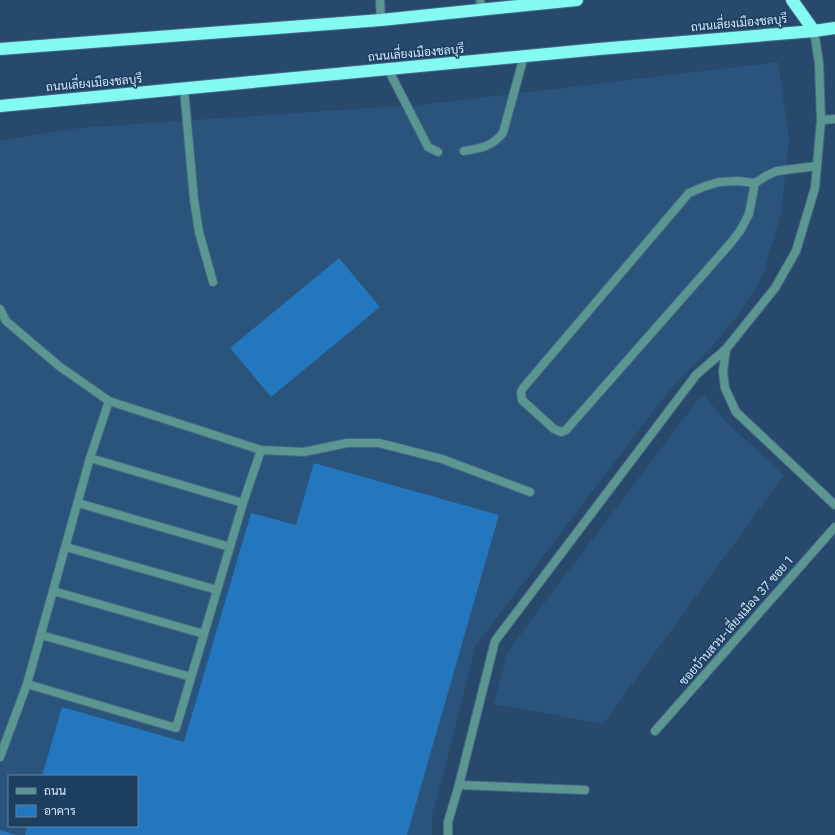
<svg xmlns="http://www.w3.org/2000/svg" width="835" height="835" font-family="Inter,Sarabun,sans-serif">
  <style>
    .built { fill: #2a547b; fill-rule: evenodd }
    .building { fill: #2377be }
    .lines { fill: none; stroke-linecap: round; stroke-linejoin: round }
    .lane-casing { stroke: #466786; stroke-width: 10 }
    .street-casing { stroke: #466786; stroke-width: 10 }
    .highway-casing { stroke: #466786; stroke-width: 14 }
    .lane { stroke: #5c9691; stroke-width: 8 }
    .street { stroke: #5c9691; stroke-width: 8 }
    .highway { stroke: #84fbf2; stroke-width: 12 }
    .labels { text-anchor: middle; stroke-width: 3; stroke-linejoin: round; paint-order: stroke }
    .street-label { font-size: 12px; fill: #d5e9fe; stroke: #1c3f60 }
  </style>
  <rect width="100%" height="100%" fill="#274a6c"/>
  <path class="built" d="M778,62L789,139L781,213L763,274L743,309L708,351L668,392L476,645L432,818V835H0V141L79,128L429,104ZM9,776H137V826H9Z
    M705,396L725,421L784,475L603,724L494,704L508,651L700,397Z"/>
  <path class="building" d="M339,258L380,307L271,397L230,348Z
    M314,463L499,515L407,835H25L27,826H137V776H42L62,707L184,742L251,513L296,525Z
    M0,830L16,835H0Z"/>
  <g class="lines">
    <defs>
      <path id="lane" d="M380,0L381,20
        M480,0L482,9
        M388,69L428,147L438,152
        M184,89L194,200L199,232L213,282
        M464,151C482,148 491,147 503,133L524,56
        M0,309L6,321L59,366L109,401L261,450L304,452L347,443H379L442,459L530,492
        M90,458L243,503
        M78,503L230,547
        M66,547L217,590
        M53,591L204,634
        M41,635L191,677
        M27,684L176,728L243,503L261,450
        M0,757L27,684L90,458L109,401"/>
      <path id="street" d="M814,31L819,63L821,120L815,188L796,251L775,288L726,349L723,371L725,388L736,412L835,505
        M821,120L835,119
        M755,183L749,214L740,231L729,245L566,430L561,432L554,429L522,400L521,392L523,388L689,193L703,187L719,182L738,181L755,183L766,176L777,171L817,166
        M655,731L835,527
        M459,785L585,790
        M448,835V822L459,785L495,641L696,375L726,349"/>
      <path id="highway" d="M792,0L814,31
        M0,49L381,20L577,0
        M0,106L599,49L814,31L835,28"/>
    </defs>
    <use href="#lane" class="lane-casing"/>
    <use href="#street" class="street-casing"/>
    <use href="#highway" class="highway-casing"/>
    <use href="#lane" class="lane"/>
    <use href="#street" class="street"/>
    <use href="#highway" class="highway"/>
  </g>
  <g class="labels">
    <g class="street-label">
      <text transform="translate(739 23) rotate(-5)" y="4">ถนนเลี่ยงเมืองชลบุรี</text>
      <text transform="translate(416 53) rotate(-5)" y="4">ถนนเลี่ยงเมืองชลบุรี</text>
      <text transform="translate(94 83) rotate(-5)" y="4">ถนนเลี่ยงเมืองชลบุรี</text>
      <text transform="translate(736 621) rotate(-49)" y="4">ซอยบ้านสวน-เลี่ยงเมือง 37 ซอย 1</text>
    </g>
  </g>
  <rect x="8" y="775" width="130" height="52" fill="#1c3f60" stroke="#66839f"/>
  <rect x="16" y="788" width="20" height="6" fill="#5c9691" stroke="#66839f"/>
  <text x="44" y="795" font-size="12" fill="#d5e9fe">ถนน</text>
  <rect x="16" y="805" width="20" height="12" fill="#2377be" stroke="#66839f"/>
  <text x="44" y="815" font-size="12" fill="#d5e9fe">อาคาร</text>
</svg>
